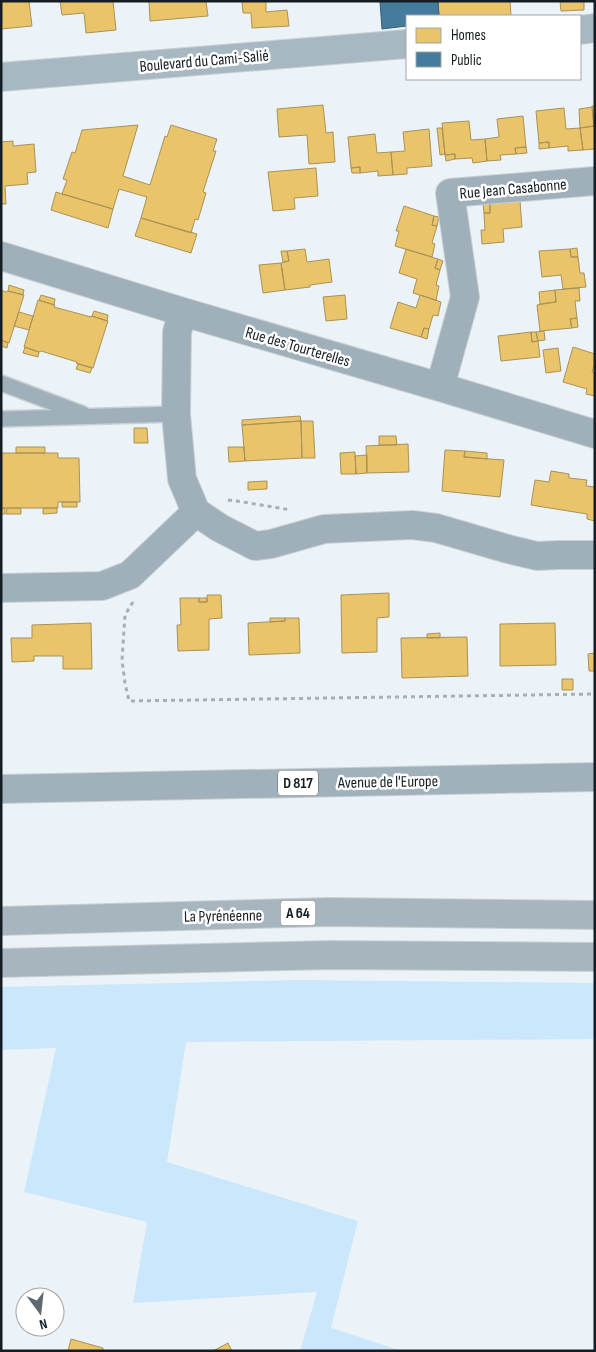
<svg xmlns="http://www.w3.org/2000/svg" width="596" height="1352" font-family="'Sofia Sans Condensed',sans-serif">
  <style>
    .green { fill: #cbe7fb }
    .homes { fill: #e9c46a; stroke: #a99255 }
    .public { fill: #457b9d; stroke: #365f78 }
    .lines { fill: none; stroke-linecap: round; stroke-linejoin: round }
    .lane-casing { stroke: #cad1d5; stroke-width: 18 }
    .street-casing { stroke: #cad1d5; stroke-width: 30 }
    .secondary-casing { stroke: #cad1d5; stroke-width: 30 }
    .primary-casing { stroke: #cad1d5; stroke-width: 30 }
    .highway-casing { stroke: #cad1d5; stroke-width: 30 }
    .path { stroke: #a6b0b7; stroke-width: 3; stroke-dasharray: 4 4; stroke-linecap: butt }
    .lane { stroke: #a0b0ba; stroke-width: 15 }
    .street { stroke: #a0b0ba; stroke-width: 28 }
    .secondary { stroke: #a8b8c2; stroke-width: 28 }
    .primary { stroke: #a0b1bb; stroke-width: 28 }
    .highway { stroke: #a7b6be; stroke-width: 28 }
    .labels { text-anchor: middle; stroke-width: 5; stroke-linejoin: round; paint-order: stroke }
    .shield { fill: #fff; stroke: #5a6165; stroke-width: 1 }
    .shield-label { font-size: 15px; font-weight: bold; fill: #141d23 }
    .street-label { font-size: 16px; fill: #141d23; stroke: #fff }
  </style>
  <rect width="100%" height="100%" fill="#ecf3f8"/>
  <path class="green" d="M300,980L595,983V1039L186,1042L167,1162L358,1221L331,1328L402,1351H300L317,1292L133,1303L147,1222L24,1192L56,1048L1,1050V987Z"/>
  <path class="homes" d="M1,1H29L32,26L1,29Z
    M60,1H113L116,30L86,33L84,13L62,15Z
    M149,1H206L208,16L150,21Z
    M242,1H266V12L287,10L289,26L252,28L251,13H243Z
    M438,1H510L511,16H439Z
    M560,1H584V10L561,11Z
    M323,105L326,133L333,132L335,162L309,164L307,135L279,137L277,109Z
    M592,106H595V149L583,150L580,128L594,126Z
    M592,107L594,126L580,128L579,109Z
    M564,108L566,129L580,128L583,150L568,151V146L549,148V142L539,143L536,111Z
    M523,116L526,147L515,148L516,154L500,155L501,160L487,161L485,139L499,137L497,119Z
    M469,121L471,140L485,139L487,161L473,163L472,158L455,159V154L445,155L442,123Z
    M138,125L123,176L150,185L165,136L167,137L171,125L217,139L213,151H216L203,192L206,193L198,220L195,219L191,233L141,218L147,197L119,189L113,209L62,194L67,180L63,179L72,152L75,153L82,130Z
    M437,128H442L445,154L440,155Z
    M429,129L432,166L407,168V174L393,175L391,152L405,151L403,132Z
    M375,134L377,153L391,152L393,175L378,176V171L360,173V167L351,168L348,137Z
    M13,141V146L34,144L36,172L27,173L28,184L5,186L6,204H1V142Z
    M549,142V148L539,149V143Z
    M526,147L527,153L516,154L515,148Z
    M455,154V159L446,161L445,155Z
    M360,167V173H352L351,168Z
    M316,168L318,196L294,198L295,209L273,211L268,172Z
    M56,192L113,209L108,228L51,210Z
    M520,201L522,227L503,229L504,242L482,244L481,230H485L484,213H490V204Z
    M483,204H490V213H484Z
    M404,206L434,216L432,225L437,226L432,243L435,244L432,257L395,246L399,231H396Z
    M434,216L439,217L437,226L432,225Z
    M141,218L197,234L191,253L135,236Z
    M577,248L578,257H571L570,249Z
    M305,249L307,262L329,259L332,282L310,285V287L285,290L281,263L289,261L287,251Z
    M406,249L438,259L435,268L440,270L436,285L439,286L436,300L413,293L417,279L399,273Z
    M570,249L571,257H578L580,273H584L586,287L563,289L561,275L542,277L539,251Z
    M281,251H287L289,261L283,262Z
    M438,259L443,261L440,270L435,268Z
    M281,263L285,290L263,293L259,265Z
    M9,285L24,290L23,295L8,291Z
    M579,288L580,301H575L577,318L570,319L572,328L540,331L537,305L556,302L555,290Z
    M1,290L6,292L8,291L24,295L9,343L1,340Z
    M555,290L556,302L540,304L539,292Z
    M41,295L55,299L54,305L39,300Z
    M345,295L347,319L326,321L323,297Z
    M420,295L441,302L438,316L433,315L429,329L424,328L421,337L390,328L398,302L416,308Z
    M38,300L55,305L54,307L91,317V316L108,321L93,368L76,363L77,362L41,351L39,352L24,347Z
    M94,311L108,315L107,321L92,316Z
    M19,312L33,316L29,330L14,326Z
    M577,318L578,327L572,328L570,319Z
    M424,328L429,329L427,339L421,337Z
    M544,331L545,340L538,341L536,332Z
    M531,332H536L538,341L532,342Z
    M531,332L532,342L538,341L540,357L501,361L498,336Z
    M1,340L8,343L7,348L1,346Z
    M25,347L39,352L38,357L23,353Z
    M573,347L595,354V363L592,372L595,373V396L586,394L587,389L563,382Z
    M558,348L561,371L546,373L543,350Z
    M78,364L92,368L90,373L76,369Z
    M300,416L301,421L242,425V420Z
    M301,421H313L315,458H302Z
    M301,421L302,458L245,461L242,425Z
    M134,428H147L148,443H134Z
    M379,436H396L397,445H379Z
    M408,444L409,472L367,473L366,446Z
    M16,447H45V453H16Z
    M228,447H244L245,461L229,462Z
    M445,450L465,451L464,457L504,460L500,497L442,491Z
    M465,451L487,453V459L464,457Z
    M355,452L356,474H341L340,453Z
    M1,453H58V458H79L80,502H58V508H1Z
    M367,455V473L356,474L355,456Z
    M551,471L569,474V478L587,480L586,486L595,487V521L587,519V514L531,505L535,480L549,482Z
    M267,481V489L248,490V482Z
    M62,502H77V507H62Z
    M1,508H5V514H1Z
    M7,508H21V514H6Z
    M43,508H57V513L43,514Z
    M389,593V617L377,618V652L342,653L341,595Z
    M207,595H221L222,618L209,619V650L178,651L177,625H181L180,598H199V602H207Z
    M199,598H207V602H199Z
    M270,618H285V621L270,622Z
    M285,618H299L300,653L249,655L248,623L285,621Z
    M91,623L92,669H63V656H34V661L12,662L11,638H32V625Z
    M555,623L556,665L500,666V624Z
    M440,633V638H427V634Z
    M467,637L468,676L402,678L401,638Z
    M595,653V671H589L588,654Z
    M562,679H573V690H562Z
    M71,1339L103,1348V1351H68Z
    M228,1343L232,1351H213Z"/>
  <path class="public" d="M390,1H438L439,16H407V26L382,29L380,2Z"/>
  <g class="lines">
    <defs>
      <path id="lane" d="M1,383L83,414
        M1,419L176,414"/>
      <path id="street" d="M1,256L183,312L440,387L595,434
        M183,312L177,332L176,414L182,479L196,512L220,528L255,546L271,544L324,529L412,525L436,528L508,549L537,556L559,555H595
        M440,387L465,297L450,193L595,181
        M1,588L102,586L130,575L196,512"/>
      <path id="secondary" d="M580,30L595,28
        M1,77L407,44"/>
      <path id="primary" d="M1,789L595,777"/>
      <path id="highway" d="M1,921L328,912L595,915
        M1,963L331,955L595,957"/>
    </defs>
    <use href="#lane" class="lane-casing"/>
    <use href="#street" class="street-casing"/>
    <use href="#secondary" class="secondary-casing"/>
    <use href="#primary" class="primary-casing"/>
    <use href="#highway" class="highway-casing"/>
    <path class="path" d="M228,500L243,502L291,510
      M133,602L125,615L122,660L125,683L129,701L595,694"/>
    <use href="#lane" class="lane"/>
    <use href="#street" class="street"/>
    <use href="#secondary" class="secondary"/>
    <use href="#primary" class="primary"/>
    <use href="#highway" class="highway"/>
  </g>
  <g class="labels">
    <g class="shield">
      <rect x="278" y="770.5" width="40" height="25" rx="4"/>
      <rect x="280.5" y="900.5" width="35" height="25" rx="4"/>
    </g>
    <g class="shield-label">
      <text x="298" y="788">D 817</text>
      <text x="298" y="918">A 64</text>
    </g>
    <g class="street-label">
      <text transform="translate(204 60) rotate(-5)" y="6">Boulevard du Cami-Salié</text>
      <text transform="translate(513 188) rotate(-5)" y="6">Rue Jean Casabonne</text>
      <text transform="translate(298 346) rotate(16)" y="6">Rue des Tourterelles</text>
      <text transform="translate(388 781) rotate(-1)" y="6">Avenue de l'Europe</text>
      <text transform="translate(223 915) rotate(-1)" y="6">La Pyrénéenne</text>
    </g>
  </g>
  <rect width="596" height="1352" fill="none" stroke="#141d23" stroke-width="5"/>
  <rect x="406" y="15" width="175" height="65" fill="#ffffff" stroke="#a1a5a7"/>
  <rect x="416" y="28" width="25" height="15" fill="#e9c46a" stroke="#a1a5a7"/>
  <text x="451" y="40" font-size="15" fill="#141d23">Homes</text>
  <rect x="416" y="52" width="25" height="15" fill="#457b9d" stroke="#a1a5a7"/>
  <text x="451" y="65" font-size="15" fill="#141d23">Public</text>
  <g transform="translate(40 1312) rotate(165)"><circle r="24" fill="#ffffff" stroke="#a1a5a7"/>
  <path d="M0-4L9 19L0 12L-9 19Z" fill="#60686e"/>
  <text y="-8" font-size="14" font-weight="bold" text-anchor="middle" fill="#141d23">N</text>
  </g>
</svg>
